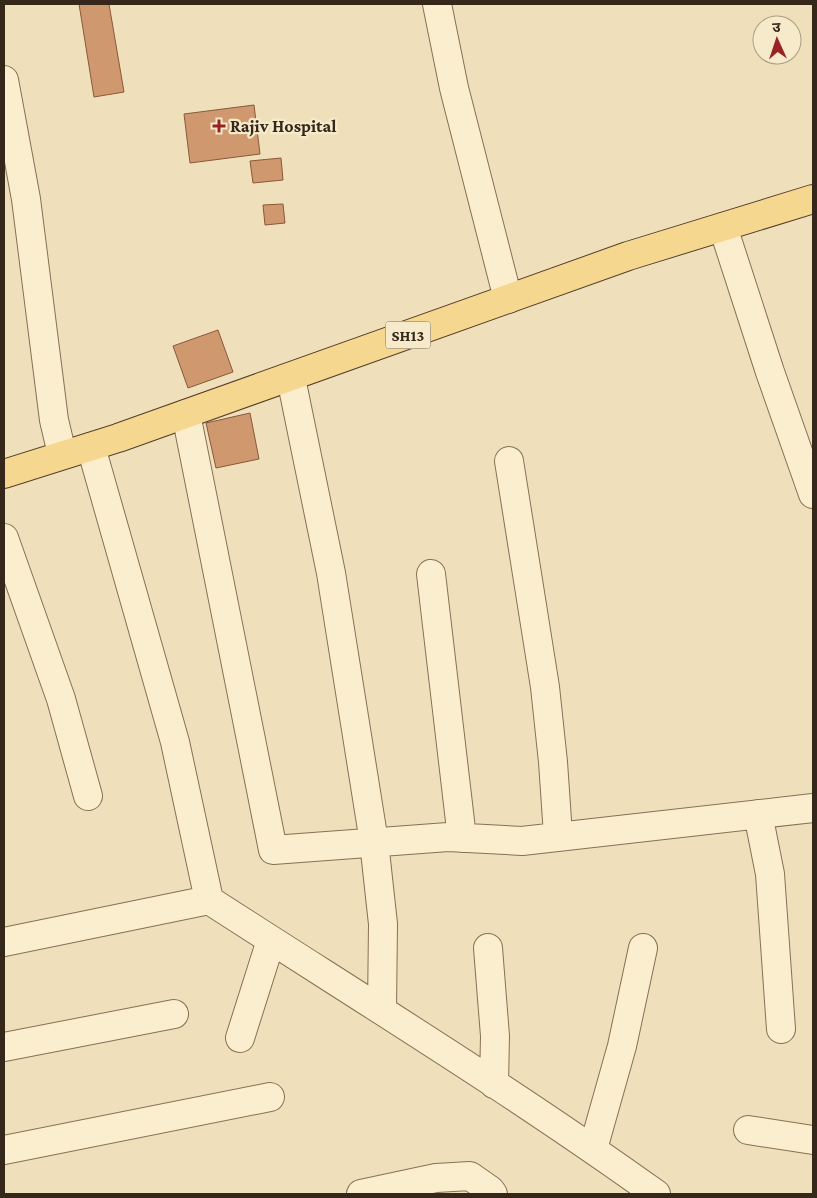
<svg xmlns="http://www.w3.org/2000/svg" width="817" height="1198" font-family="'Crimson Pro','Noto Sans Devanagari',serif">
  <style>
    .building { fill: #cf986f; stroke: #875939 }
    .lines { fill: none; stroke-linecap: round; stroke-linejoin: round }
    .minor-casing { stroke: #877055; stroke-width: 30 }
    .major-casing { stroke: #543e2a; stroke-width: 30 }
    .minor { stroke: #faeece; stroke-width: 28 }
    .major { stroke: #f6d790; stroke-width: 28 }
    .poi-dot { fill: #982322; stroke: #f7eacb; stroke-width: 2 }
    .labels { text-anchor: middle; stroke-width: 4.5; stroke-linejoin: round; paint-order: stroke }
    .shield { fill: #f7eacb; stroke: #6f624f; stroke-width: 1 }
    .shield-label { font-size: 16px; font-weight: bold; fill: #35281a }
    .poi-label { font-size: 18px; font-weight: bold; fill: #35281a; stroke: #f7eacb; text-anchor: start }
  </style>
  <rect width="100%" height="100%" fill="#efe0bb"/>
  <path class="building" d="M79,4H109L124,92L94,97Z
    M254,105L260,154L190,163L184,114Z
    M281,158L283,180L253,183L250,161Z
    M283,204L285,223L265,225L263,205Z
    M218,330L233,372L188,388L173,346Z
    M250,413L259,459L216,468L206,423Z"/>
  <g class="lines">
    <defs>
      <path id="minor" d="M437,4L454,88L508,299
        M4,80L26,199L54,420L62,454
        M723,227L770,372L813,494
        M284,379L293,388L331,573L374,842L383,924L382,1009
        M186,414L273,850L448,837L522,841L813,808
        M91,447L175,742L209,900C359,997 511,1090 656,1194
        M509,461L545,687L553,762L558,835
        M4,538L61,699L88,796
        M431,574L462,838
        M758,814L770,874L781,1029
        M4,942L209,900
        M488,948L495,1036L494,1084
        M240,1038L271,940
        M4,1047L174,1014
        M748,1130L813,1140
        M593,1149L622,1046L643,948
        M4,1150L270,1097
        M361,1194L436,1178L470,1176L490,1190L493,1194"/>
      <path id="major" d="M4,474L118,438L628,256L813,199"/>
    </defs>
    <use href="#minor" class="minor-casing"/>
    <use href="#major" class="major-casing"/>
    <use href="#minor" class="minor"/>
    <use href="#major" class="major"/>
  </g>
  <path class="poi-dot" d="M216.5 118.5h5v5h5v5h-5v5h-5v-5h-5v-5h5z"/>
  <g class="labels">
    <rect class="shield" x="385.5" y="321.5" width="45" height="27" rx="4"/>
    <g class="shield-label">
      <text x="408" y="341">SH13</text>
    </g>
    <g class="poi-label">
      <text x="230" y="132">Rajiv Hospital</text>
    </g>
  </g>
  <rect width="817" height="1198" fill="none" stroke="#35281a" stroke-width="10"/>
  <g transform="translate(777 40) rotate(357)"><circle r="24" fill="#f7eacb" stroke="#a99c84"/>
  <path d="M0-4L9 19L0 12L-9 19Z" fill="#982322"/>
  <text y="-8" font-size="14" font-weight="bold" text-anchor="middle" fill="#35281a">उ</text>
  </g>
</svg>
